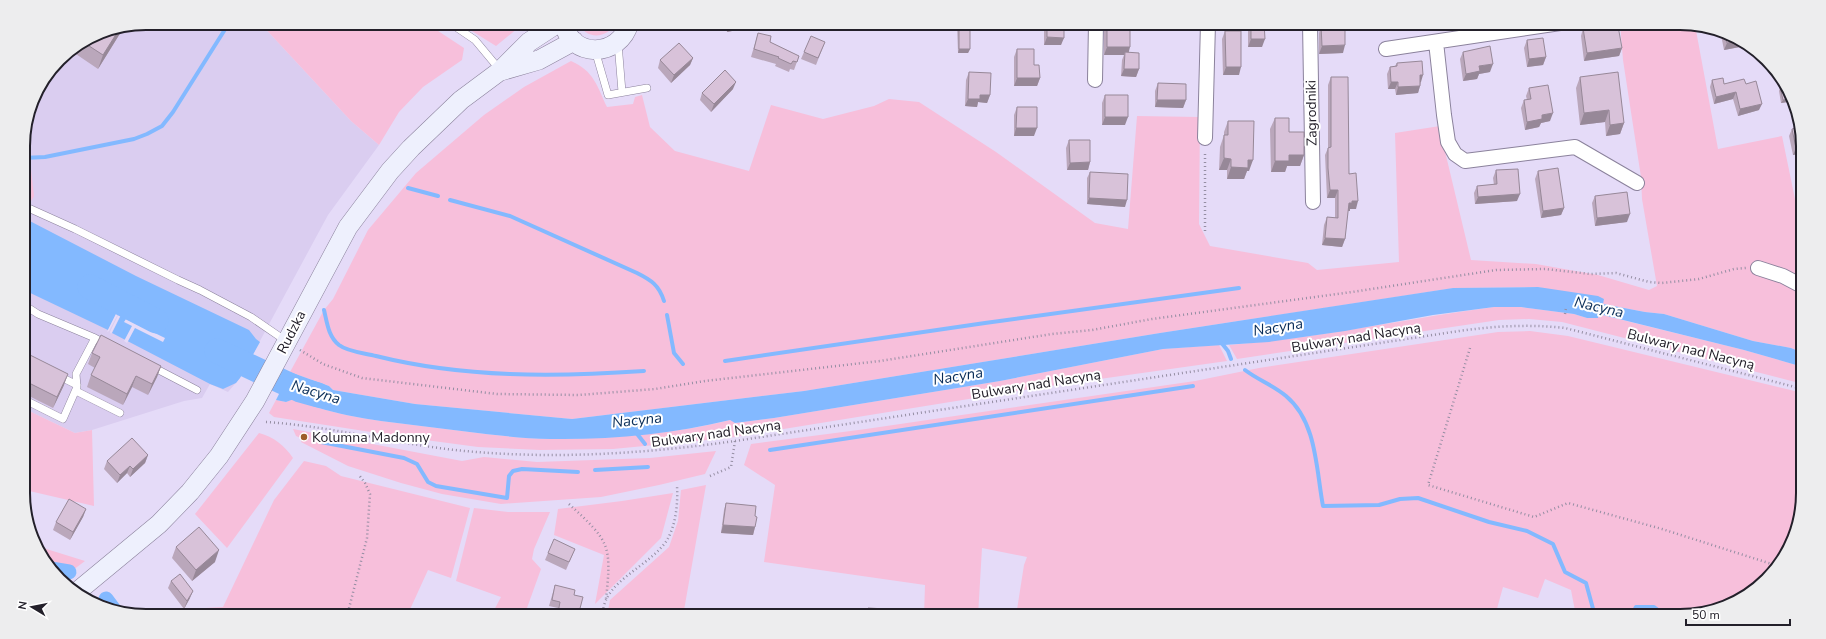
<svg xmlns="http://www.w3.org/2000/svg" width="1826" height="639" font-family="'Nunito Sans',sans-serif">
  <style>
    .built { fill: #dacdf0 }
    .green { fill: #f7bfdb }
    .water { fill: #83b9ff }
    .pier { fill: #e5dbf8 }
    .lines { fill: none; stroke-linecap: round; stroke-linejoin: round }
    .stream { stroke: #83b9ff; stroke-width: 4 }
    .canal { stroke: #83b9ff; stroke-width: 15 }
    .river { stroke: #83b9ff; stroke-width: 25 }
    .lane-casing { stroke: #8b829c; stroke-width: 8 }
    .street-casing { stroke: #8b829c; stroke-width: 16 }
    .secondary-casing { stroke: #8b829c; stroke-width: 20 }
    .path { stroke: #958ea3; stroke-width: 2.5; stroke-dasharray: 1 3; stroke-linecap: butt }
    .lane { stroke: #fff; stroke-width: 7 }
    .street { stroke: #fff; stroke-width: 14 }
    .secondary { stroke: #eef0fd; stroke-width: 19 }
    .wall { fill: #baa7bb }
    .shaded-wall { fill: #978898 }
    .building { fill: #d8c2d9; stroke: #978898 }
    .poi-dot { fill: #9e5d29; stroke: #fff; stroke-width: 1.5 }
    .labels { text-anchor: middle; stroke-width: 4; stroke-linejoin: round; paint-order: stroke }
    .street-label { font-size: 14px; fill: #23202a; stroke: #fff }
    .poi-label { font-size: 14px; fill: #23202a; stroke: #fff; text-anchor: start }
    .water-label { font-size: 15px; font-style: italic; fill: #092d58; stroke: #fff }
    .rim { fill: none; stroke: #23202a; stroke-width: 2 }
  </style>
  <rect width="100%" height="100%" fill="#e5dbf8"/>
  <path class="built" d="M146,23H260L351,121L379,145L328,215L240,378L228,392L210,384L202,398L184,401L92,430L75,433L25,409L23,138L36,91L65,54L99,32Z"/>
  <path class="green" d="M260,23H426L464,48L462,60L423,87L399,112L379,145L351,121Z
    M468,23H524L496,46L467,28Z
    M578,23H616C607,39 586,40 578,23Z
    M1620,23H1680L1695,25L1718,149L1782,136L1802,233L1803,353L1791,348L1753,341L1664,314L1645,312L1603,304L1538,287L1454,288L1160,333L804,391L572,419L415,404L333,390L329,386L290,372L324,310L333,299L368,230L416,173L484,115L524,87L571,61C594,71 597,86 607,107L633,104L635,97L642,95L650,127L675,151L749,171L771,105L823,119L874,106L889,99L919,102L996,152L1095,223L1128,229L1137,116L1200,117L1199,224L1210,246L1308,263L1317,270L1399,262L1395,133L1440,126L1443,143L1471,260L1536,264L1598,275L1649,290L1657,286L1642,199L1641,177L1623,60Z
    M23,140L28,143L34,196L24,213Z
    M1494,307H1520L1574,314L1587,318L1598,314L1744,350L1803,367V384L1562,322L1529,319L1499,320L1237,359L1229,345C1318,338 1405,319 1494,307Z
    M1530,331L1568,336L1803,393V493L1797,532L1782,562L1755,590L1727,607L1688,616H1576L1571,590L1545,579L1538,598L1503,587L1495,616H1016L1024,565L1027,557L982,548L978,616H924L925,585L764,562L775,485L744,465L751,444L866,429L1195,381L1259,368L1498,332Z
    M1219,345L1227,361L1043,387L728,438L613,449L540,450L478,447L403,437L274,417L269,413L276,400L286,402L294,399C334,416 379,421 421,426C464,431 507,438 550,439C606,439 676,434 730,420L736,423L774,418L1000,381L1163,349Z
    M25,409L75,433L92,430L94,506L25,490Z
    M293,429L462,461L484,457L537,462L650,458L716,451L705,474L659,485L601,497L501,504L442,494L401,483L348,466L301,442L303,439L296,436Z
    M259,433C274,437 284,445 293,458L227,548L195,514Z
    M304,461L326,466L341,476L470,508L451,578L428,570L407,616H366L314,608L287,616H183L187,609L223,607L274,500Z
    M706,485L683,616H607L610,600L669,547L678,521L681,490Z
    M673,493L661,538L595,604L604,555L554,535L558,509L622,501Z
    M474,508L508,512H550L534,549L532,559L541,569L527,608L535,616H491L501,597L456,581Z
    M40,547L85,561L61,579L53,574Z"/>
  <path class="water" d="M24,218L136,276L249,330L256,339L260,342L240,378L236,383L223,389L210,384L112,333L130,297L126,294L108,330L24,290Z
    M1538,287L1598,296L1604,299L1603,304L1645,312L1664,314L1753,341L1791,348L1803,353V367L1744,350L1599,314L1598,318H1587L1574,314L1521,307H1494L1433,315L1345,331L1269,342L1163,349L1000,381L774,418L735,423L730,420C673,434 610,440 550,439C507,438 464,431 421,426C379,421 334,416 294,399L286,402L276,400L290,372L329,386L333,390L415,404L572,419L804,391L1160,333L1453,288Z"/>
  <path class="pier" d="M126,294L130,296L111,334L110,332L127,297L109,331L107,332Z
    M126,319L165,338L163,342L135,328L127,343L124,341L132,326L124,322Z"/>
  <g class="lines">
    <path class="stream" d="M226,28L239,24
      M23,158L45,157L134,139L147,134L162,126L173,112L229,23
      M408,188L438,196
      M450,200L510,216L637,273C651,280 659,285 664,301
      M324,310C327,322 328,336 339,345C348,352 365,353 376,356C464,378 555,377 644,371
      M667,315L674,353L683,364
      M1220,341L1228,351L1231,359
      M725,361L985,323L1239,288
      M1245,370C1258,380 1273,385 1286,396C1317,422 1316,469 1323,506L1379,505L1400,499L1418,498L1489,522L1527,531L1553,544L1565,572L1586,583L1595,616
      M634,430L645,444
      M321,442L404,458L417,464L428,482L436,486L507,498L509,476L513,471L522,469L578,472
      M770,450L1193,386
      M595,470L648,467
      M1631,616L1636,607H1654L1666,616"/>
    <path class="canal" d="M51,569L69,572
      M106,599L115,611"/>
    <path class="river" d="M90,287L156,321
      M217,351L300,390L318,395"/>
    <defs>
      <path id="lane" d="M450,23L475,40L500,70
        M618,43L622,92
        M595,50L608,95L647,88
        M24,206L75,229L178,280L200,290L251,317L286,341
        M24,305L38,314L95,338
        M151,366L197,390
        M57,375L77,385
        M76,391L120,413
        M25,400L63,419L77,387L76,374L95,338L106,344"/>
      <path id="street" d="M1310,23L1313,202
        M1436,42L1444,115L1448,142L1455,154L1465,161L1575,147L1637,183
        M1386,49L1560,23
        M1095,80L1096,23
        M1205,138L1208,23
        M1758,268L1783,276L1802,286"/>
      <path id="secondary" d="M564,23C570,59 620,58 629,23
        M501,71L539,60L574,41
        M78,591L159,524L190,492L219,456L255,401L348,227L390,171L411,148L461,100L500,71L529,42L558,23"/>
    </defs>
    <use href="#lane" class="lane-casing"/>
    <use href="#street" class="street-casing"/>
    <use href="#secondary" class="secondary-casing"/>
    <path class="path" d="M1205,231V151
      M1565,314L1566,308
      M1470,348L1428,485L1534,517L1568,503L1662,529L1778,566
      M300,350L323,364L362,378L497,394L579,395L655,389L705,381L880,361L1052,334L1092,330L1152,319L1352,292L1496,270L1545,269L1591,274L1616,273L1649,282L1662,283L1699,279L1734,269L1746,268
      M266,422C329,426 392,443 455,450C549,460 642,454 735,441L1459,331C1495,326 1529,324 1565,328L1803,389
      M710,476L731,467L735,441
      M569,504C609,541 612,544 606,599
      M347,616L367,538L370,494L365,483L359,475
      M602,616C603,610 604,603 607,598C618,576 653,562 667,540C676,525 678,503 677,486"/>
    <use href="#lane" class="lane"/>
    <use href="#street" class="street"/>
    <use href="#secondary" class="secondary"/>
  </g>
  <path class="wall" d="M725,23H749L747,28L727,32Z
    M957,23H970V49L968,53H958Z
    M1044,23H1069L1067,28H1064L1061,45H1044Z
    M1107,23L1129,52L1139,69L1136,77L1121,76L1122,60L1124,55H1104V31Z
    M1250,23H1264L1262,47H1248V28Z
    M1325,23L1343,53L1319,54V33L1321,25H1324Z
    M124,27L98,69L70,50L99,32Z
    M1583,28H1600L1622,48L1619,56L1584,61L1581,36Z
    M1720,30L1745,46L1724,50Z
    M1225,31L1239,75H1223L1222,39Z
    M758,33L770,42L799,56L794,70L790,69L789,72L775,66L776,64L751,57Z
    M1527,40L1546,57L1543,65L1527,67L1524,48Z
    M825,42L816,65L801,59L804,52Z
    M1017,49L1034,65L1040,78L1037,86H1014V57Z
    M1463,52L1490,72L1479,74L1477,79L1463,81L1460,59Z
    M693,58L690,65L671,83L658,68L660,60Z
    M1397,63L1421,82L1418,93L1396,95L1395,89H1388L1387,74L1390,67L1395,66Z
    M969,72L990,95L987,103L978,102L977,107L965,106L966,80Z
    M1331,77L1356,209H1350V211H1348L1345,239L1342,247L1322,245L1324,225L1327,217L1335,218V198H1327L1326,176L1325,155L1328,148V85Z
    M1580,77L1624,123L1620,134L1606,136L1605,122L1580,125L1576,88Z
    M1712,80L1724,84H1746L1759,110L1738,116L1733,99L1714,104L1710,87Z
    M1158,83L1186,100L1183,108L1155,107V91Z
    M1780,87L1794,101L1781,103L1779,91Z
    M1529,88L1550,121L1541,123L1539,127L1525,130L1521,108L1524,100H1527L1526,96Z
    M733,89L711,112L700,100L702,93Z
    M1105,95L1125,125H1102V103Z
    M1017,107L1034,136H1014V115Z
    M1275,118L1289,132L1304,155L1300,166H1287L1285,172H1271L1270,129Z
    M1228,121L1249,171H1247L1244,179H1227V170H1219L1220,147L1224,135V132Z
    M1792,129L1802,130V153L1793,155L1789,136Z
    M1069,140L1090,162L1088,170H1067L1066,148Z
    M1496,170L1517,201L1475,204L1474,193L1477,186L1494,185L1493,178Z
    M1538,171L1564,208L1561,215L1541,218L1535,179Z
    M1090,172L1125,207L1087,204V178Z
    M1595,196L1627,222L1595,226L1592,203Z
    M24,352L64,385L53,408L25,394Z
    M92,353L161,366L157,377L148,395L132,387L123,405L87,387L91,375L95,368L88,364Z
    M148,455L145,463L130,477L127,473L117,483L104,469L107,461Z
    M726,503L755,527L753,535L721,533L724,510Z
    M86,509L83,517L70,540L53,530L56,522Z
    M176,547L215,562L192,581L172,558Z
    M575,549L566,570L545,560L548,553Z
    M171,581L190,598L184,609L168,588Z
    M555,585L574,595L578,616H556L558,608L549,606Z
    M868,608L904,616H865Z"/>
  <path class="shaded-wall" d="M735,23H749L747,28L727,32L730,24Z
    M769,23H786L769,25Z
    M1064,23H1069L1067,28H1062Z
    M1387,23H1415L1385,27Z
    M124,27L98,69L103,55L120,28Z
    M1047,37L1064,38L1061,45H1044Z
    M1251,39H1265L1262,47H1248Z
    M1737,41L1745,46L1724,50L1727,43Z
    M1345,45L1343,53L1319,54L1322,46Z
    M1107,47H1130L1128,55L1125,52L1124,55H1104Z
    M1622,48L1619,56L1584,61L1587,53Z
    M959,49H970L968,53H958Z
    M1546,57L1543,65L1527,67L1529,59Z
    M693,58L690,65L671,83L674,75Z
    M1493,64L1490,72L1479,74L1477,79L1463,81L1466,74L1479,66Z
    M1226,67H1241L1239,75H1223Z
    M1124,69H1139L1136,77L1121,76Z
    M1420,75H1423L1421,82H1417Z
    M1017,78H1040L1037,86H1014Z
    M736,82L733,89L711,112L714,104Z
    M1391,82H1398L1395,89H1388Z
    M1420,86L1418,93L1396,95L1398,87Z
    M1736,92L1733,99L1714,104L1716,97Z
    M980,95H990L987,103L978,102L977,107L965,106L968,99Z
    M1793,98L1794,100V101L1781,103L1783,100Z
    M1157,100H1186L1183,108L1155,107Z
    M1762,104L1759,110L1738,116L1740,109Z
    M1609,110L1605,122L1580,125L1584,113Z
    M1553,113L1550,121L1541,123L1539,127L1525,130L1527,122L1542,115Z
    M1105,117H1128L1125,125H1102Z
    M1624,123L1620,134L1606,136L1610,125Z
    M1016,128H1037L1034,136H1014Z
    M1802,147V153L1793,155L1796,148Z
    M1289,155H1304L1300,166H1287L1285,172H1271L1275,161Z
    M1224,158L1231,159L1227,170H1219Z
    M1248,160H1253L1249,171H1247L1244,179H1227L1231,167Z
    M1090,162L1088,170H1067L1070,163Z
    M1330,190H1338L1335,198H1327Z
    M1520,194L1517,201L1475,204L1478,197Z
    M1089,198L1127,200L1125,207L1087,204Z
    M1352,201H1358L1356,209H1350V211H1346L1349,203Z
    M1564,208L1561,215L1541,218L1543,211Z
    M1630,214L1627,222L1595,226L1597,218Z
    M1325,238L1345,239L1342,247L1322,245Z
    M161,366L157,377L148,395L152,384Z
    M68,374L64,385L53,408L57,397Z
    M136,376L132,387L123,405L127,394Z
    M148,455L145,463L130,477L133,469Z
    M130,466L127,473L117,483L120,475Z
    M86,509L83,517L70,540L73,532Z
    M723,525L755,527L753,535L721,533Z
    M219,550L215,562L192,581L196,570Z
    M193,591L190,598L184,609L187,601Z"/>
  <path class="building" d="M959,23H970V49H959Z
    M1047,23H1064V38L1047,37Z
    M1107,23H1130V47H1107Z
    M1251,23H1264L1265,39H1251Z
    M1325,23H1345V45L1322,46L1321,25H1325Z
    M1600,26V28L1618,26L1622,48L1587,53L1583,28Z
    M120,28L103,55L83,42L99,32Z
    M1225,31H1241V67H1226Z
    M758,33L771,36L770,42L799,56L797,62L793,61L791,64L778,58L779,57L754,49Z
    M1725,33L1737,41L1727,43Z
    M811,36L825,42L818,58L804,52Z
    M1543,38L1546,57L1529,59L1527,40Z
    M679,43L693,58L674,75L660,60Z
    M1490,46L1493,64L1479,66L1480,71L1466,74L1463,52Z
    M1017,49H1034V65H1039L1040,78H1017Z
    M1125,52L1139,53V69H1124Z
    M1422,61L1423,75H1420V86L1398,87V82H1391L1390,67L1397,66V63Z
    M725,70L736,82L714,104L702,93Z
    M969,72L991,73L990,95H980V99H968Z
    M1618,72L1624,123L1610,125L1609,110L1584,113L1580,77Z
    M1331,77H1348L1349,174L1356,173L1358,201H1352V203H1349L1345,239L1325,238L1327,217L1338,218V190H1330L1328,168V148L1331,147Z
    M1723,78L1724,84L1744,79L1746,84L1756,81L1762,104L1740,109L1736,92L1716,97L1712,80Z
    M1158,83L1186,84V100H1157Z
    M1548,85L1553,113L1542,115V119L1527,122L1524,100L1531,99L1529,88Z
    M1786,86L1793,98L1783,100L1780,87Z
    M1105,95H1128V117H1105Z
    M1017,107H1037V128H1016Z
    M1275,118H1289V132H1304V155H1289V161H1275Z
    M1228,121H1254L1253,160H1248V168L1231,167V159L1224,158V135H1228Z
    M1801,127L1802,130V147L1796,148L1792,129Z
    M1069,140H1090V162L1070,163Z
    M1558,168L1564,208L1543,211L1538,171Z
    M1518,169L1520,194L1478,197L1477,186L1497,184L1496,170Z
    M1090,172L1128,174L1127,200L1089,198Z
    M1627,192L1630,214L1597,218L1595,196Z
    M101,335L161,366L152,384L136,376L127,394L91,375L100,357L92,353Z
    M24,352L68,374L57,397L25,381Z
    M132,438L148,455L133,469L130,466L120,475L107,461Z
    M69,499L86,509L73,532L56,522Z
    M726,503L756,506L755,516L757,517L755,527L723,525Z
    M199,527L219,550L196,570L176,547Z
    M554,539L575,549L569,562L548,553Z
    M180,574L193,591L187,601L171,581Z
    M555,585L575,590L574,595L583,597L578,616H572L558,613L560,602L552,600Z
    M868,608L904,610V616H868Z"/>
  <circle class="poi-dot" cx="304" cy="437" r="4"/>
  <g class="labels">
    <g class="street-label">
      <text transform="translate(1311 113) rotate(-91)" y="5">Zagrodniki</text>
      <text transform="translate(291 332) rotate(-63)" y="5">Rudzka</text>
      <text transform="translate(1356 337) rotate(-9)" y="5">Bulwary nad Nacyną</text>
      <text transform="translate(1691 349) rotate(14)" y="5">Bulwary nad Nacyną</text>
      <text transform="translate(1036 384) rotate(-9)" y="5">Bulwary nad Nacyną</text>
      <text transform="translate(716 433) rotate(-8)" y="5">Bulwary nad Nacyną</text>
    </g>
    <g class="poi-label">
      <text x="312" y="442">Kolumna Madonny</text>
    </g>
    <g class="water-label">
      <text transform="translate(1599 307) rotate(13)" y="5">Nacyna</text>
      <text transform="translate(1278 327) rotate(-9)" y="5">Nacyna</text>
      <text transform="translate(958 376) rotate(-9)" y="5">Nacyna</text>
      <text transform="translate(316 392) rotate(17)" y="5">Nacyna</text>
      <text transform="translate(637 420) rotate(-6)" y="5">Nacyna</text>
    </g>
  </g>
  <path d="M0 0H1826V639H0ZM146 30H1680A116 116 0 0 1 1796 146V493A116 116 0 0 1 1680 609H146A116 116 0 0 1 30 493V146A116 116 0 0 1 146 30Z" fill="#ededee" fill-rule="evenodd"/>
  <path class="rim" d="M146 30H1680A116 116 0 0 1 1796 146V493A116 116 0 0 1 1680 609H146A116 116 0 0 1 30 493V146A116 116 0 0 1 146 30Z"/>
  <g transform="translate(32 607) rotate(280)" stroke="#ffffff" stroke-width="3" paint-order="stroke">
  <path d="M0-3L7 15L0 10L-7 15Z" fill="#23202a"/>
  <text y="-6" font-size="11" font-weight="bold" text-anchor="middle" fill="#23202a">N</text>
  </g>
  <path d="M1686 619v6h104v-6" fill="none" stroke="#23202a" stroke-width="2"/>
  <text x="1692" y="619" font-size="12" fill="#23202a" stroke="#ffffff" stroke-width="3" paint-order="stroke">50 m</text>
</svg>
